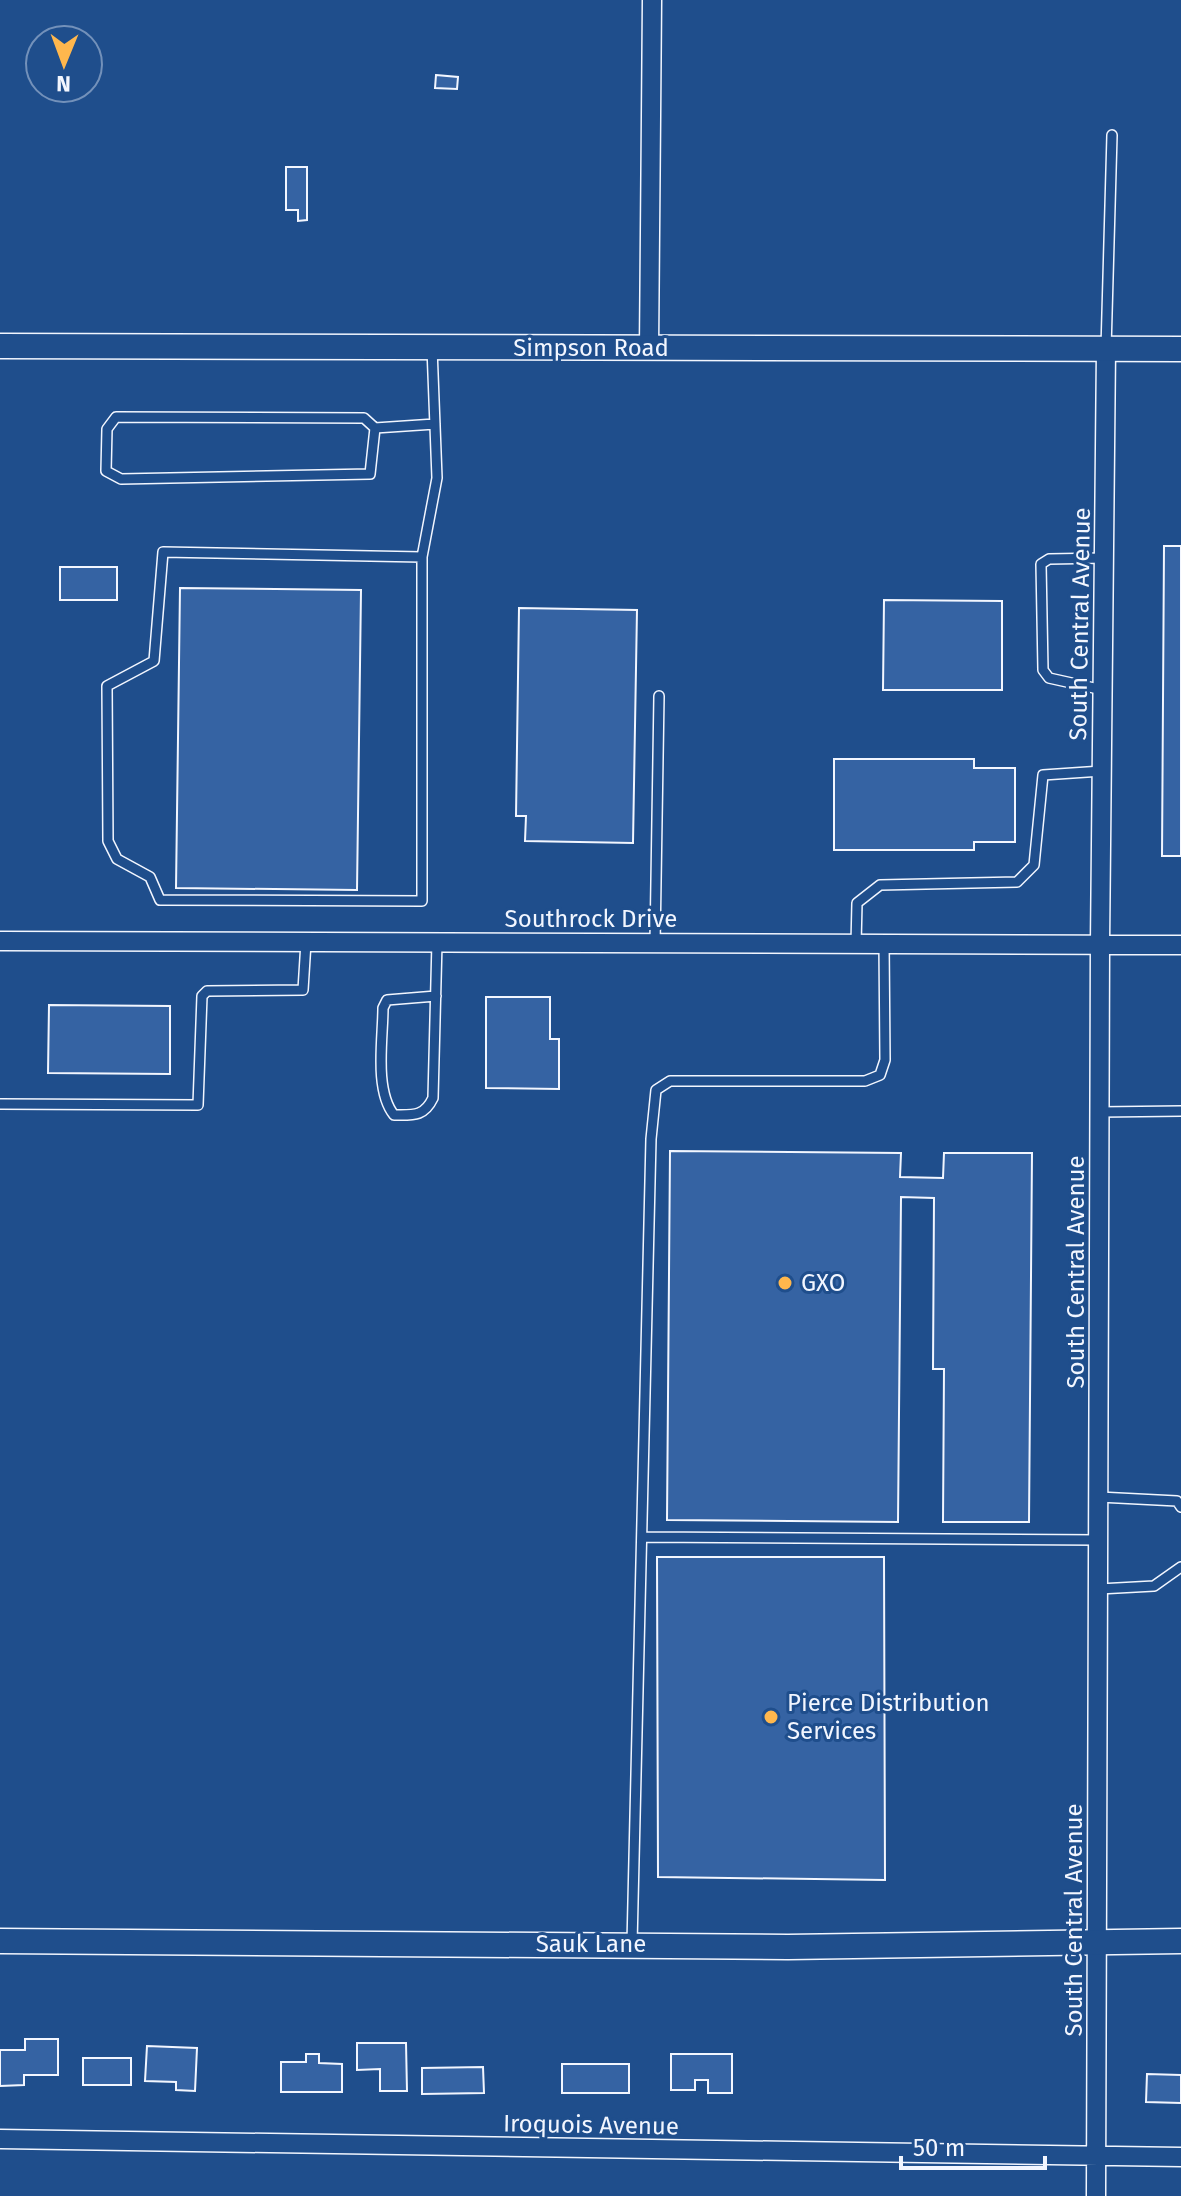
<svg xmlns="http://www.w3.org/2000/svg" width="1181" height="2196" font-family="'Fira Sans',sans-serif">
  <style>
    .building { fill: #3563a3; stroke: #f2f6ff; stroke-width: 2 }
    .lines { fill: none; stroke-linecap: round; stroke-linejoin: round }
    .lane-casing { stroke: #f2f6ff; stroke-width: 12 }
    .street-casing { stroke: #f2f6ff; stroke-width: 21 }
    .secondary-casing { stroke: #f2f6ff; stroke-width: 27 }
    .lane { stroke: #1f4e8c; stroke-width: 9 }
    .street { stroke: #1f4e8c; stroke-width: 18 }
    .secondary { stroke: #1f4e8c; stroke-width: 24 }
    .poi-dot { fill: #ffb74d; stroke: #1f4e8c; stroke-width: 3 }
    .labels { text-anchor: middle; stroke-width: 6; stroke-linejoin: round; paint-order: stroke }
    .street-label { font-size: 24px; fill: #f2f6ff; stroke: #1f4e8c }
    .poi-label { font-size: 24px; fill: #f2f6ff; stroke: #1f4e8c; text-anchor: start }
  </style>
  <rect width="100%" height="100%" fill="#1f4e8c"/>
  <path class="building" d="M436,75L458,77L457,89L435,88Z
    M286,167H307V220L298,221V210H286Z
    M1164,546H1181V856H1162Z
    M60,567H117V600H60Z
    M180,588L361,590L357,890L176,888Z
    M884,600L1002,601V690H883Z
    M519,608L637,610L633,843L525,841L526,816H516Z
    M834,759H974V768H1015V842H974V850H834Z
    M486,997H550V1039H559V1089L486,1088Z
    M49,1005L170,1006V1074L48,1073Z
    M670,1151L901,1153L900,1177L943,1178L944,1153H1032L1029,1522H943L944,1369H933L934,1198L901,1197L898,1522L667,1520Z
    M657,1557H884L885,1880L658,1877Z
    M25,2039H58V2075H24V2085L0,2086V2050H25Z
    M357,2043H406L407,2091H380V2069L357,2070Z
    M147,2046L197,2048L195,2091L176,2090V2082L145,2081Z
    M306,2054H319V2063L342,2064V2092H281V2062H306Z
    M671,2054H732V2093H708V2080H695V2090H671Z
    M83,2058H131V2085H83Z
    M562,2064H629V2093H562Z
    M483,2067L484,2093L422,2094V2068Z
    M1147,2074L1181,2075V2103L1146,2102Z"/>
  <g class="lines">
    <defs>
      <path id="lane" d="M1106,349L1112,135
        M375,428L364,418L116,417L107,429L106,471L121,479L370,474L375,428L435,424
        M422,557L163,552L154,661L107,686L108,841L117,859L150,877L160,900L422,901V557L437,478L432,348
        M1103,690L1049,678L1043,670L1041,564L1049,559L1105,558
        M655,943L659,696
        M856,944L857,903L880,885L1017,882L1034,865L1043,775L1102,771
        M436,996L387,1000L383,1008C383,1038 374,1090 394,1115C413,1115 424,1117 433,1098L437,942
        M0,1104L198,1105L202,996L207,991L303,990L306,942
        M1100,1112L1181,1111
        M1099,1497L1177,1501L1181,1507
        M643,1537L1099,1540
        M1099,1589L1154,1586L1181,1567
        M632,1944L651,1139L656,1090L670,1081H865L880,1075L885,1060L884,943"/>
      <path id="street" d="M649,349L652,0
        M0,941L1181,945
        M0,2139L1181,2157
        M1096,2196L1100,944L1106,349"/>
      <path id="secondary" d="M0,346L1181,349
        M0,1941L788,1947L1181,1941"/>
    </defs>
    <use href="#lane" class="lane-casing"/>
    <use href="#street" class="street-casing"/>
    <use href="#secondary" class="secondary-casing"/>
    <use href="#lane" class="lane"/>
    <use href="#street" class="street"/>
    <use href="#secondary" class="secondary"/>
  </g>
  <g class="poi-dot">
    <circle cx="785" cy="1283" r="8"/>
    <circle cx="771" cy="1717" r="8"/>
  </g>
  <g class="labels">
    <g class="street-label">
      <text x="591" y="356">Simpson Road</text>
      <text transform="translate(1080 624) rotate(-89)" y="8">South Central Avenue</text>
      <text x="591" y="927">Southrock Drive</text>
      <text transform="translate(1076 1272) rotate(-90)" y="8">South Central Avenue</text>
      <text transform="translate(1074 1920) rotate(-90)" y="8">South Central Avenue</text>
      <text x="591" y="1952">Sauk Lane</text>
      <text transform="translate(591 2125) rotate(1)" y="8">Iroquois Avenue</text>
    </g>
    <g class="poi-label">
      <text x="801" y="1291">GXO</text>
      <text x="787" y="1711">Pierce Distribution<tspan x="787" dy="28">Services</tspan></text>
    </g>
  </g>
  <g transform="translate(64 64) rotate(181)"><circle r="38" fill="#1f4e8c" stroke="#7391ba" stroke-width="2"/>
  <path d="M0-6L14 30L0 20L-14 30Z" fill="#ffb74d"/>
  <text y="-12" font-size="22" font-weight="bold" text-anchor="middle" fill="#f2f6ff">N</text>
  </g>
  <path d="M901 2156v12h144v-12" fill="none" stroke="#f2f6ff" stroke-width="4"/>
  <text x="913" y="2156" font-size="24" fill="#f2f6ff" stroke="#1f4e8c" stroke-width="6" paint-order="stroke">50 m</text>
</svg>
